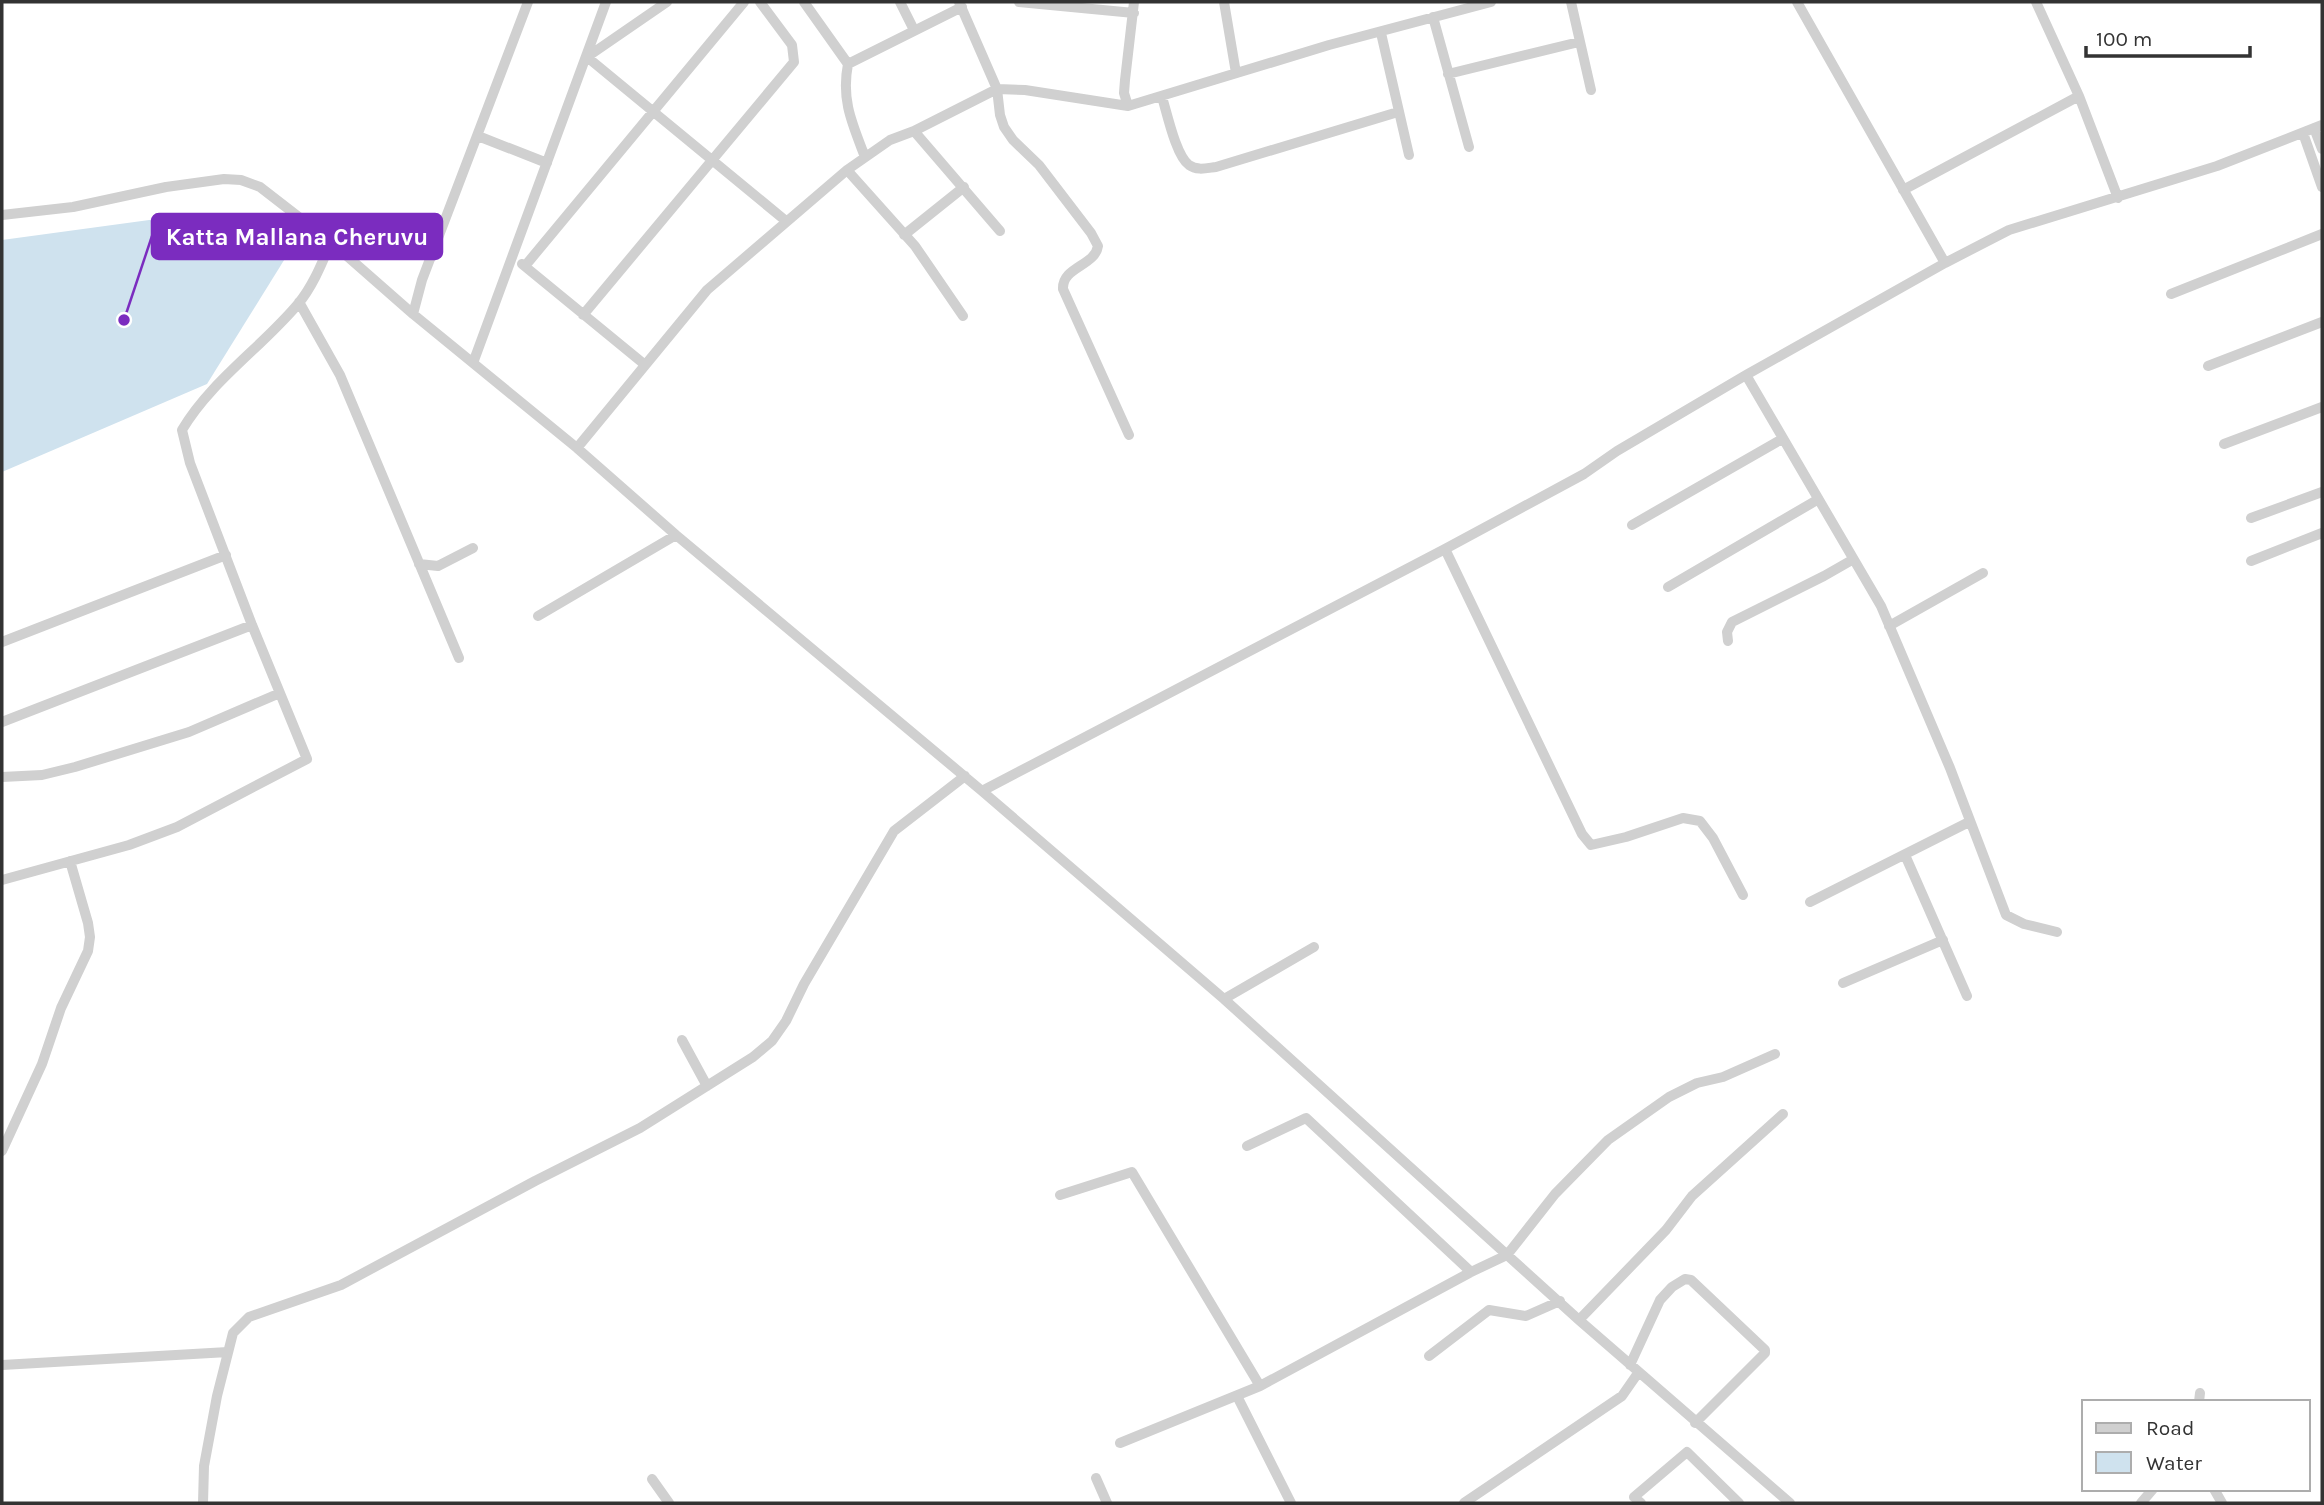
<svg xmlns="http://www.w3.org/2000/svg" width="2324" height="1505" font-family="Karla,sans-serif">
  <style>
    .water { fill: #cfe2ee }
    .lines { fill: none; stroke-linecap: round; stroke-linejoin: round }
    .minor { stroke: #d0d0d0; stroke-width: 10 }
    .leader { fill: none; stroke: #7b2cbf; stroke-width: 2.5 }
    .callout-dot { fill: #7b2cbf; stroke: #fff; stroke-width: 2.5 }
    .callout { fill: #7b2cbf; stroke: #7b2cbf; stroke-width: 2.5 }
    .callout-label { font-size: 24px; text-anchor: middle; font-weight: bold; fill: #fff }
  </style>
  <rect width="100%" height="100%" fill="#fff"/>
  <path class="water" d="M186,215L286,257L207,384L2,472V240Z"/>
  <g class="lines">
    <path class="minor" d="M667,2L587,57L786,221
      M804,2L848,64C841,100 852,123 865,157
      M900,2L914,30
      M959,2L997,89L1000,115L1004,127L1013,140L1039,165L1091,233L1098,246C1095,266 1062,267 1063,289L1129,435
      M1019,2L1134,13
      M1224,2L1236,73
      M1571,2L1591,90
      M1797,2L1945,263
      M2036,2L2079,96L2118,198
      M1433,17L1469,147
      M1381,33L1409,155
      M848,64L962,7
      M1448,74L1579,42
      M1162,97C1167,113 1176,156 1189,165C1197,171 1207,168 1216,167L1398,112
      M1128,106L1124,93L1125,80L1134,2
      M2314,128L2322,149
      M914,131L1000,231
      M2303,133L2322,187
      M478,136L547,163
      M847,170L915,246L963,316
      M1903,190L2079,96
      M2,215L73,207L166,187L224,179L241,180L260,187L331,242L413,314L577,448L676,535L982,791L1224,999L1579,1320L1790,1503
      M904,235L964,187
      M522,264L644,364
      M525,266L744,2
      M2171,294L2322,234
      M299,302L340,375L459,658
      M413,314L422,280L528,2
      M583,315L794,62L792,45L760,2
      M473,363L606,2
      M2208,366L2322,322
      M1746,375L1881,606L1950,768L2006,915L2024,924L2057,932
      M2224,444L2322,407
      M577,448L707,290L847,170L890,140L914,131L997,89L1025,90L1128,106L1329,45L1491,2
      M2251,518L2322,492
      M1632,525L1782,439
      M1445,549L1582,834L1591,845L1626,837L1683,818L1700,821L1713,838L1743,895
      M2251,561L2322,533
      M419,564L438,566L473,548
      M1668,587L1817,500
      M538,616L676,535
      M1889,626L1983,573
      M1728,641L1727,632L1732,622L1824,576L1852,560
      M2,642L226,555
      M2,722L252,625
      M2,777L42,775L75,767L189,732L280,693
      M982,791L1445,549L1584,474L1617,451L1746,375L1945,263L2009,230L2217,166L2322,125
      M1905,855L1967,996
      M2,880L129,845L177,827L307,759L252,625L190,463L182,430C211,381 262,347 298,304C313,286 322,263 331,242
      M1810,902L1969,822
      M1843,983L1943,940
      M1224,999L1314,947
      M682,1040L707,1086
      M1247,1146L1306,1118L1471,1272
      M2,1151L42,1064L61,1008L88,951L90,937L88,923L70,861
      M1060,1195L1132,1172L1260,1386
      M1579,1320L1666,1230L1692,1196L1783,1114
      M1429,1356L1489,1310L1526,1316L1560,1301
      M2,1365L228,1352
      M1630,1365L1660,1300L1672,1287L1685,1279L1691,1280L1765,1350V1353L1695,1423
      M1237,1396L1291,1503
      M2199,1402L2200,1393
      M1120,1443L1260,1386L1471,1272L1507,1255L1555,1194L1608,1140L1669,1097L1697,1083L1723,1077L1775,1054
      M1096,1478L1107,1503
      M652,1479L669,1503
      M2214,1489L2222,1503
      M203,1503L204,1466L217,1396L233,1333L249,1317L341,1285L535,1181L640,1128L753,1057L772,1041L786,1021L804,984L894,831L965,776
      M1464,1503L1622,1396L1638,1373
      M1641,1503L1634,1497L1687,1452L1739,1503
      M2141,1503L2153,1489"/>
  </g>
  <path class="leader" d="M124 320L152 236"/>
  <circle class="callout-dot" cx="124" cy="320" r="7"/>
  <rect class="callout" x="152" y="214" width="290" height="45" rx="7"/>
  <g class="callout-label">
    <text x="297" y="245">Katta Mallana Cheruvu</text>
  </g>
  <rect width="2324" height="1505" fill="none" stroke="#333333" stroke-width="7"/>
  <rect x="2082" y="1400" width="228" height="91" fill="#ffffff" stroke="#adadad" stroke-width="2"/>
  <rect x="2096" y="1423" width="35" height="10" fill="#d0d0d0" stroke="#adadad" stroke-width="2"/>
  <text x="2146" y="1435" font-size="21" fill="#333333">Road</text>
  <rect x="2096" y="1452" width="35" height="21" fill="#cfe2ee" stroke="#adadad" stroke-width="2"/>
  <text x="2146" y="1470" font-size="21" fill="#333333">Water</text>
  <path d="M2086 46v10h164v-10" fill="none" stroke="#333333" stroke-width="3.5"/>
  <text x="2096" y="46" font-size="21" fill="#333333" stroke="#ffffff" stroke-width="5" paint-order="stroke">100 m</text>
</svg>
